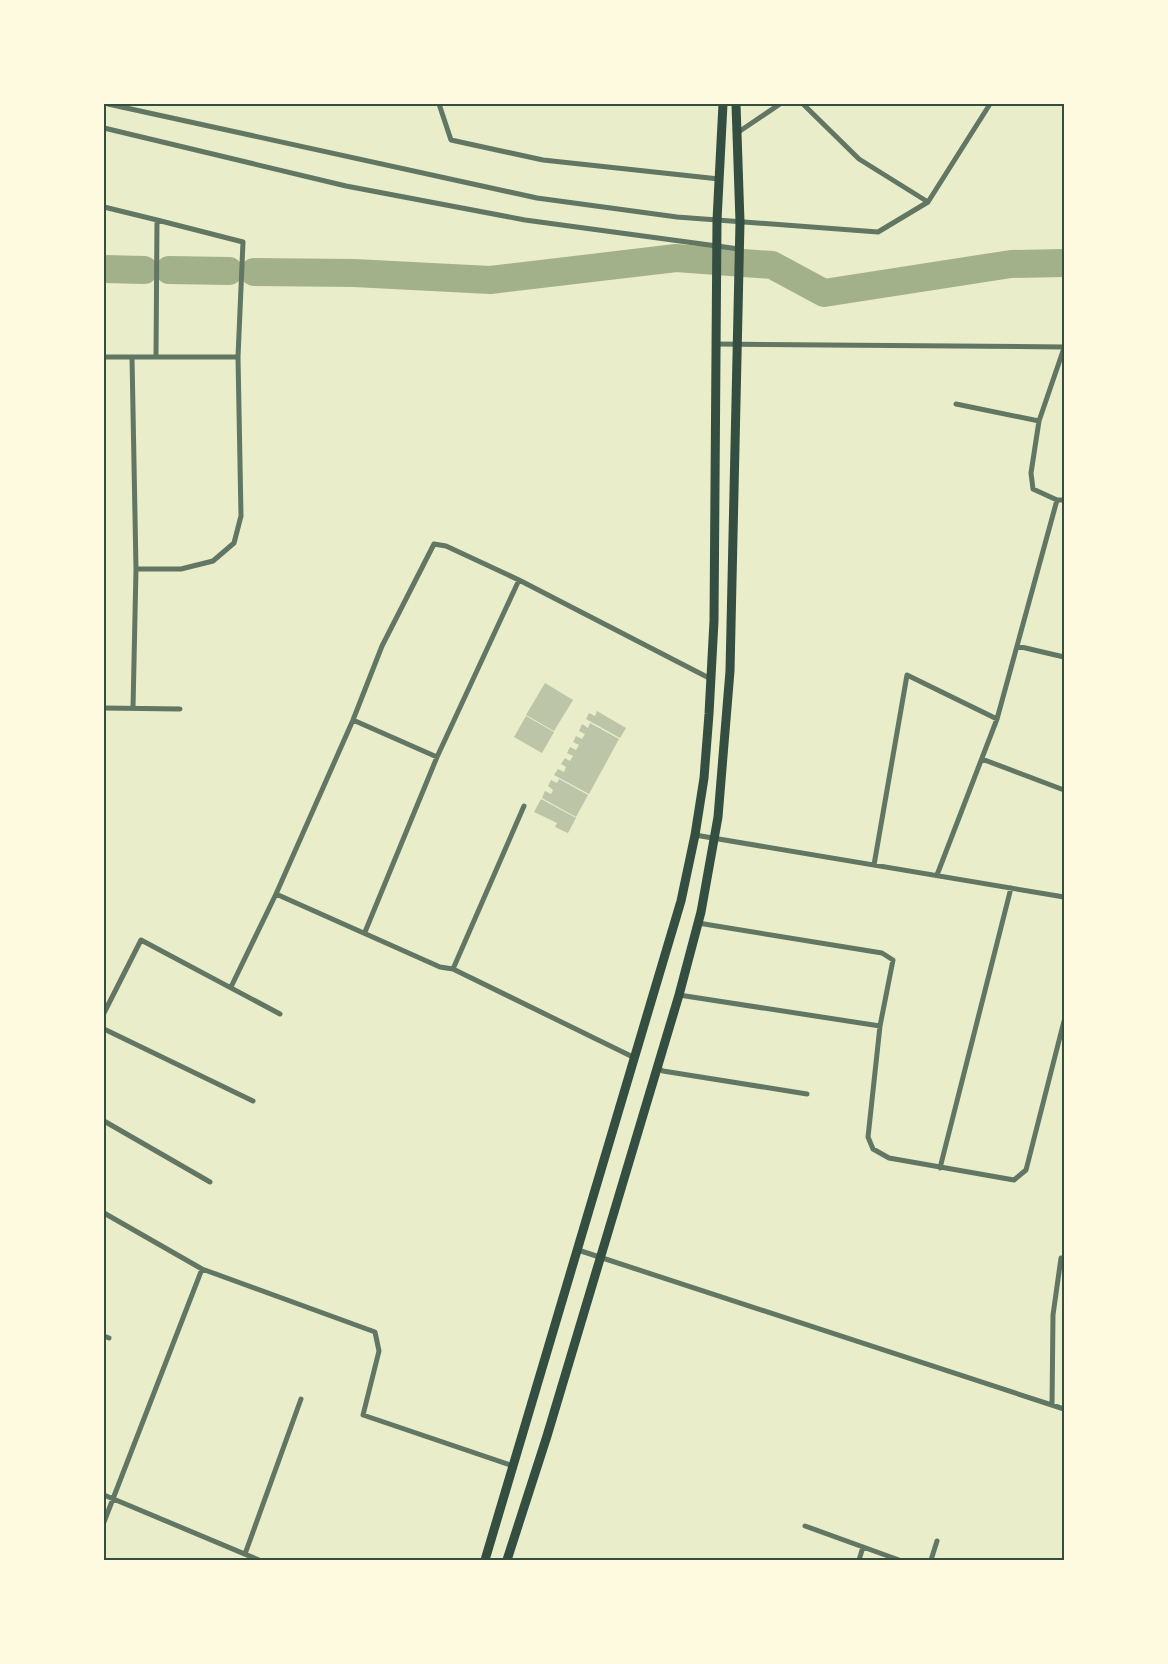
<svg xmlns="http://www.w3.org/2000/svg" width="1168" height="1664" font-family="Quicksand,sans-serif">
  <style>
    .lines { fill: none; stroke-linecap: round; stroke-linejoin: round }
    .river { stroke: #a3b18a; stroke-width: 28 }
    .building { fill: #bcc5a7 }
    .minor { stroke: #617663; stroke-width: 5 }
    .secondary { stroke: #344e41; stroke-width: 9 }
    .neatline { fill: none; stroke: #344e41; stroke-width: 2 }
  </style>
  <rect width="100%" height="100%" fill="#e9edc9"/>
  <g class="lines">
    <path class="river" d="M104,269L144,270
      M169,270L229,271
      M254,272L354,273L490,280L676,258L772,265L824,293L1011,264L1064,263"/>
  </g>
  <path class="building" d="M545,683L573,700L554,731L526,715Z
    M597,711L626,728L620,738L586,719L589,713L595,716Z
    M526,716L554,732L542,753L514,737Z
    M590,723L619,739L589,794L554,775L558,769L564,772L566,767L561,764L565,758L570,761L573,756L567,753L570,747L576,750L579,745L573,742L576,736L582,739L585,734L579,731L582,724L588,728Z
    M559,779L588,795L576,817L542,798L545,791L551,794L553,790L548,786L551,780L557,783Z
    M541,799L576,818L568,833L555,827L557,823L534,812Z"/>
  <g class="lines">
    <path class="minor" d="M108,104L537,198L677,217L878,232L928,202L990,104
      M439,104L451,140L543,160L719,179
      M803,104L859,159L928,202
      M104,128L346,186L525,220L739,249
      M737,133L780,104
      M104,207L157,220
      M716,344L1064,347
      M104,357H132
      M156,357L157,220L243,242L238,357
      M956,404L1039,421L1031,473L1033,489L1057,500H1064
      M1039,421L1064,348
      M1017,646L1064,657
      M104,708L180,709
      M133,708L136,569L132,357H238L241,516L234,543L213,561L181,569H136
      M353,720L437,757
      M982,759L1064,790
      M695,835L1064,897
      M874,865L907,675L997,719
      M937,875L997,719L1057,500
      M276,894L440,967L453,969L635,1058
      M698,923L882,953L893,960L880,1026L868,1137L873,1149L889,1158L1014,1180L1026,1170L1064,1021
      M365,932L437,757L519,580
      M453,969L524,806
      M231,987L276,894L353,720L382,646L434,544L446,546L519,580L711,679
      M679,995L880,1026
      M104,1013L141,940L280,1014
      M104,1029L253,1101
      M657,1068L663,1071L807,1094
      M104,1121L210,1182
      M940,1168L1011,888
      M104,1213L202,1269L375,1332L379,1351L363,1415L513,1466
      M578,1250L1064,1409
      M104,1336L109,1338
      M1052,1405L1053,1315L1061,1258
      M104,1495L259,1560
      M104,1522L202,1269
      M805,1526L899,1560
      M245,1554L301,1399
      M859,1560L863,1547
      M931,1560L937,1541"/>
    <path class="secondary" d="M485,1560L681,901L695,835L704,778L709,714L714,621L717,220L723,104
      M507,1560L547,1436L679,995L701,912L718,817L730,671L740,222L736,104"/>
  </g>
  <rect width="1168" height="1664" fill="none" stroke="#fefae0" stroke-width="210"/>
  <rect x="105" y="105" width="958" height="1454" class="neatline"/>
</svg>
